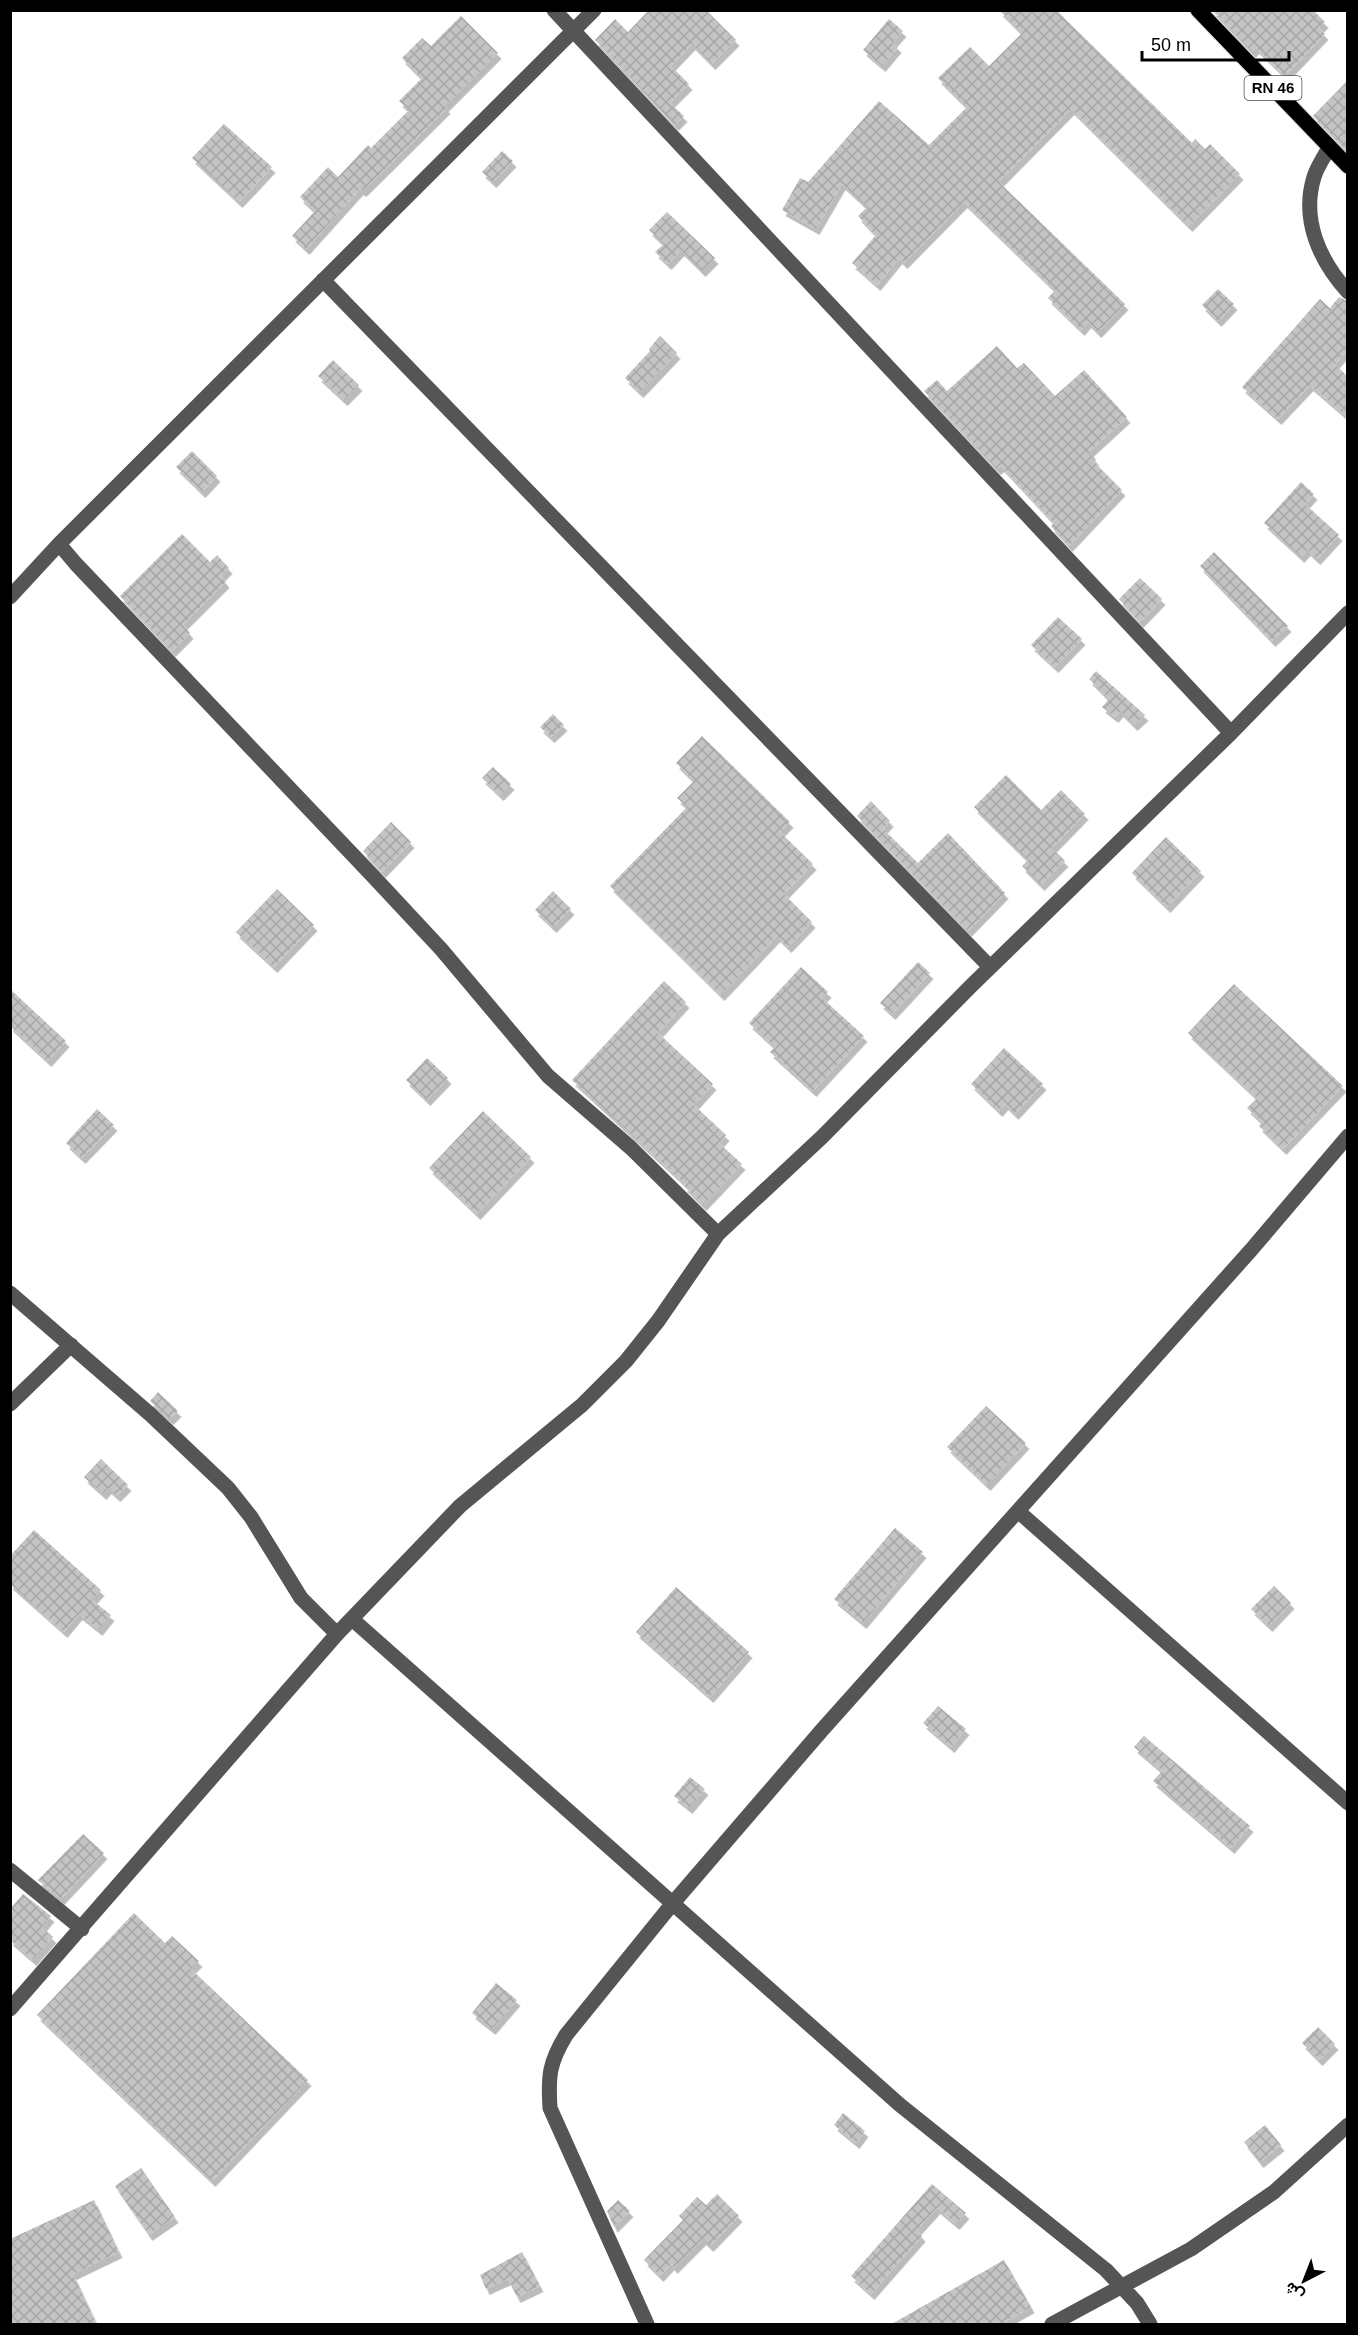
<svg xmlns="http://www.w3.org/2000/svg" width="1358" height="2335" font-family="Helvetica,Vazirmatn,sans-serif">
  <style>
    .building { fill: url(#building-cross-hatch); filter: url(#shadow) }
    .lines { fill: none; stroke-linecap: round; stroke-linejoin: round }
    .major-casing { stroke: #dbdbdb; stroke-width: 17 }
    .minor { stroke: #555; stroke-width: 15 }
    .major { stroke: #000; stroke-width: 15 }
    .labels { text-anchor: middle; stroke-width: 4.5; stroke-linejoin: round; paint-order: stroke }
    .shield { fill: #fff; stroke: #4c4c4c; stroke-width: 1.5 }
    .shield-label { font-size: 15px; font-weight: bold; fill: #000 }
  </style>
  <defs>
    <pattern id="building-cross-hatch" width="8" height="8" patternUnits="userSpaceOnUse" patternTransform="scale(1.5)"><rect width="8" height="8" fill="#c4c4c4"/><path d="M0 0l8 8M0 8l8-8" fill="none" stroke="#a7a7a7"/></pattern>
    <filter id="shadow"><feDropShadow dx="3.5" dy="6" stdDeviation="0" flood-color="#0004"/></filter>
  </defs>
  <rect width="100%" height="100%" fill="#fff"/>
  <path class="building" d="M649,10H706L736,40L712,64L692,44L671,66L689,84L670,103L684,116L675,125L595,40L615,19L628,32Z
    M999,10H1056L1192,143L1195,139L1205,149L1210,144L1240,174L1189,226L1071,109L999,182L1125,304L1098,332L1088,322L1081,330L1048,298L1055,290L964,202L904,263L899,258L877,285L852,263L876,235L858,216L867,207L842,184L816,229L782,210L800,178L808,182L879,101L929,145L967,107L938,78L970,47L989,66L1022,33Z
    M1212,10H1313L1325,22L1319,28L1325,34L1285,76L1256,48L1252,52Z
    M461,16L498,53L445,106L447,108L363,191L360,189L306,249L292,236L315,211L300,197L328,167L338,177L368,145L371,148L409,110L399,101L422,78L402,58L422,38L431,46Z
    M889,19L903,31L893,42L898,47L882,66L863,50Z
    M1347,81V151L1313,116Z
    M224,124L272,167L239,202L192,158Z
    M502,151L513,161L493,182L482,172Z
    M667,212L715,258L702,271L681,250L668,264L655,252L664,244L649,230Z
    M1218,289L1234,304L1218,321L1202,305Z
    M1339,297L1347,301V350L1335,364L1347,376V417L1310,385L1278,419L1242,387L1320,299L1330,308Z
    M660,336L677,353L640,392L625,378L650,351L649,349Z
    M997,346L1017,368L1024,363L1055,396L1084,370L1127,417L1089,452L1096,460L1094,462L1122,490L1069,546L1051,526L1054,523L1001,466L997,469L924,391L937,380L947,391Z
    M333,360L359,385L344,400L318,376Z
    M192,451L217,476L202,492L176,467Z
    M1301,482L1314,494L1305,504L1339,535L1317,559L1307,550L1301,557L1264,523Z
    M182,534L210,562L217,555L229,568L221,576L226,582L183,625L190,633L172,651L120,596Z
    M1214,552L1288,626L1272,641L1200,566Z
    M1140,578L1162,599L1140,622L1119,599Z
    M1058,617L1082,639L1055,667L1031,645Z
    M1096,671L1145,715L1134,725L1120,711L1115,717L1102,707L1109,699L1089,679Z
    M553,714L564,725L551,737L540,727Z
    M702,736L790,822L780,832L813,864L784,894L812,922L788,947L777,936L721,995L610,886L687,807L677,798L694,781L676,763Z
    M493,767L511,784L500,795L482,778Z
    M1006,775L1041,810L1061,790L1085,814L1052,848L1065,861L1041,885L1022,866L1028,860L974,807Z
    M871,801L890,821L883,829L918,863L948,833L1005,893L968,931L857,816Z
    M391,822L411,842L382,872L363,851Z
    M1166,837L1201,871L1167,907L1132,873Z
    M277,889L314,925L274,967L236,932Z
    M553,891L571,909L553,927L535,910Z
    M918,962L930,973L892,1014L880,1003Z
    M801,967L828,992L822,998L864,1036L813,1091L770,1052L775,1047L749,1023Z
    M664,981L686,1002L658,1033L713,1084L694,1105L726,1135L719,1143L742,1164L703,1205L684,1186L685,1184L572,1080Z
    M1234,984L1343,1086L1283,1149L1259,1126L1262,1122L1247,1108L1257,1098L1188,1033Z
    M10,989L66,1041L48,1061L10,1026Z
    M1004,1048L1043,1084L1015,1114L1005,1104L999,1111L971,1084Z
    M427,1058L448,1078L427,1100L406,1080Z
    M97,1109L114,1125L82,1158L66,1143Z
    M483,1111L531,1157L477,1214L429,1168Z
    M158,1392L178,1411L170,1419L150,1401Z
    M986,1406L1026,1443L987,1485L947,1447Z
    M101,1459L128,1485L117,1496L108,1488L103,1494L84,1477Z
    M895,1528L923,1552L863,1623L834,1599Z
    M34,1530L101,1590L92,1600L111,1615L99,1630L79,1614L64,1632L10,1584V1556Z
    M1274,1586L1291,1603L1269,1626L1251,1609Z
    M676,1587L749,1652L710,1697L636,1632Z
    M938,1706L966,1729L951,1747L923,1723Z
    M1144,1736L1250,1826L1231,1848L1153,1781L1162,1771L1134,1747Z
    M690,1777L705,1789L689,1808L674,1796Z
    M83,1834L104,1853L61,1899L38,1880Z
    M23,1894L51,1916L42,1927L53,1937L33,1960L10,1940V1909Z
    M134,1913L165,1943L172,1936L199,1961L191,1969L308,2080L212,2181L37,2015Z
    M496,1983L517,2000L492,2029L472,2013Z
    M1318,2027L1335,2044L1319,2060L1302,2043Z
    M843,2113L865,2131L856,2143L834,2125Z
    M1265,2125L1281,2145L1260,2162L1244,2142Z
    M141,2168L175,2217L149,2235L115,2186Z
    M932,2184L966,2213L956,2224L937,2208L917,2230L922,2236L871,2294L851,2276Z
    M717,2194L739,2216L710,2246L703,2239L674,2268L671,2264L660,2276L644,2260L683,2220L679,2216L697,2197L706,2205Z
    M94,2200L119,2252L73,2274L97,2325H10V2239Z
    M618,2200L630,2211L614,2227L607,2211Z
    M522,2252L540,2286L517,2297L508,2279L486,2289L480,2275Z
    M1004,2260L1031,2307L1000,2325H890Z"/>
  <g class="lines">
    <defs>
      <path id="major" d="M1198,10L1348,166"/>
    </defs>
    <use href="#major" class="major-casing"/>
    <path class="minor" d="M554,10L1231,733L1348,613
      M594,10L59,544L76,564L371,874L441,949L548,1076L631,1148L718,1234L822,1137L971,986L1231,733
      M1329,148C1324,157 1317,167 1314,177C1301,219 1319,260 1348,292
      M323,280L990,967
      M10,597L59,544
      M10,1293L151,1415L228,1488L251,1517L301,1598L337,1634L460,1506L582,1405L626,1361L658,1321L718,1234
      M10,1404L71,1345
      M1019,1512L1348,1803
      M352,1619L900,2105L1106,2270L1137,2303L1150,2324
      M10,1870L82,1929
      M10,2009L337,1634
      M647,2324L550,2108C548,2076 549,2063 566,2035L673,1903L822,1730L1251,1250L1348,1136
      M1052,2324L1191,2249L1274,2192L1348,2125"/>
    <use href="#major" class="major"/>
  </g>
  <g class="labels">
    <rect class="shield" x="1244.5" y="76" width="57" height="24" rx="4.5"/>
    <g class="shield-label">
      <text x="1273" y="93">RN 46</text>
    </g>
  </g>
  <rect width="1358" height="2335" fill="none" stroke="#000000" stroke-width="24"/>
  <g transform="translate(1304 2281) rotate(222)" stroke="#ffffff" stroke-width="4.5" paint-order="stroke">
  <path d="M0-4.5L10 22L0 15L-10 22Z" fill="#000000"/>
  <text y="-9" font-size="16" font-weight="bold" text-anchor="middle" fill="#000000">ش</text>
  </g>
  <path d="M1142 51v9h147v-9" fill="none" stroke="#000000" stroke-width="3"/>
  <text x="1151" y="51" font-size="18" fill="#000000" stroke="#ffffff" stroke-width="4.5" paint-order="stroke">50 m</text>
</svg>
